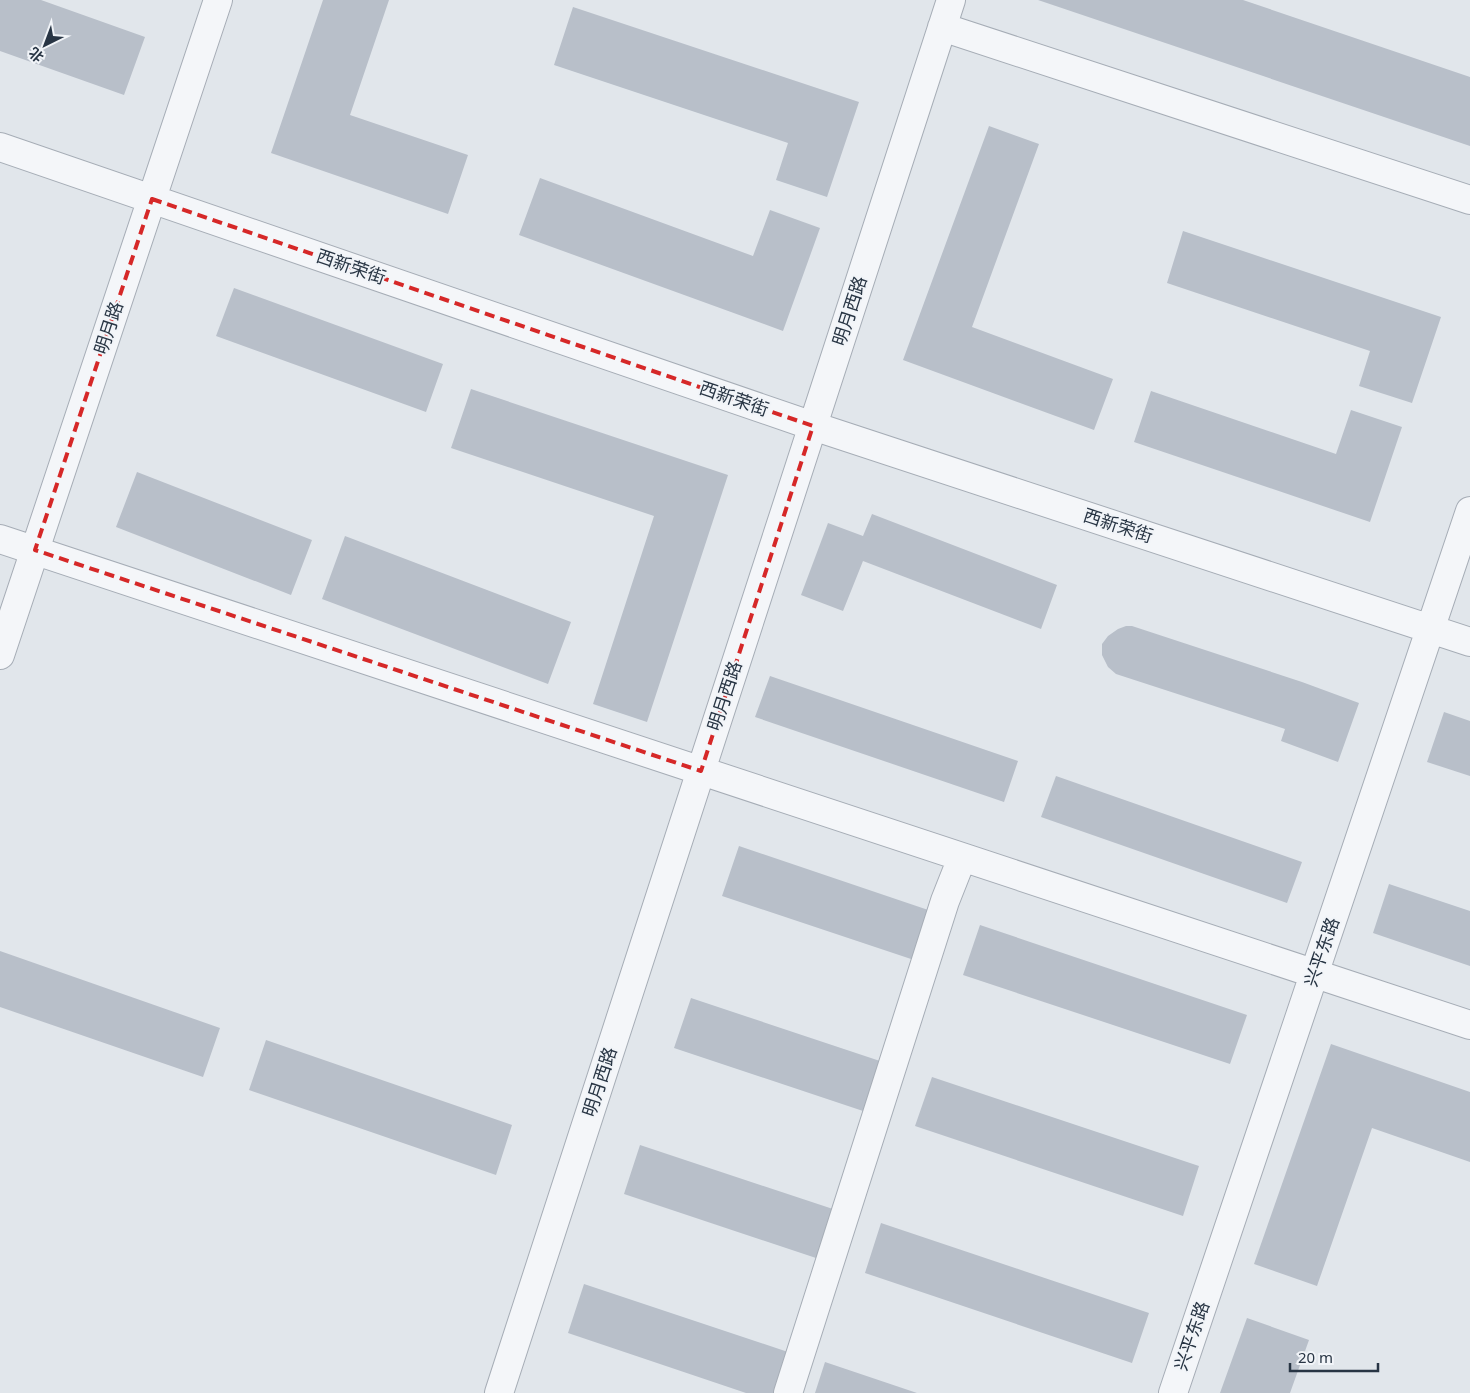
<svg xmlns="http://www.w3.org/2000/svg" width="1470" height="1393" font-family="'Noto Sans','Noto Sans SC',sans-serif">
  <style>
    .building { fill: #b8bfc9 }
    .lines { fill: none; stroke-linecap: round; stroke-linejoin: round }
    .minor-casing { stroke: #a6adb6; stroke-width: 30 }
    .minor { stroke: #f4f6f9; stroke-width: 28 }
    .marked { fill: none; stroke: #d62828; stroke-width: 4; stroke-dasharray: 10 6; stroke-linejoin: round }
    .labels { text-anchor: middle; stroke-width: 4; stroke-linejoin: round; paint-order: stroke }
    .street-label { font-size: 18px; fill: #283544; stroke: #f1f4f8 }
  </style>
  <rect width="100%" height="100%" fill="#e1e6eb"/>
  <path class="building" d="M0,0H41L145,37L124,95L0,51Z
    M323,0H389L350,115L468,155L448,214L271,153Z
    M1038,0H1243L1470,77V146Z
    M573,7L859,102L827,197L776,180L788,143L554,65Z
    M989,126L1039,144L972,327L1113,379L1094,430L903,360Z
    M540,178L753,256L770,210L820,228L783,331L519,235Z
    M1183,231L1441,317L1412,403L1359,386L1370,351L1167,283Z
    M234,288L443,364L426,412L216,336Z
    M471,389L728,475L647,722L593,704L654,516L451,448Z
    M1151,391L1336,454L1351,410L1402,427L1370,522L1134,442Z
    M137,472L312,540L291,595L116,527Z
    M872,514L1057,585L1041,629L863,561L843,611L801,595L828,523L863,536Z
    M345,536L571,622L548,684L322,599Z
    M1126,626H1132L1302,682L1359,703L1338,762L1281,741L1285,729L1116,674L1108,667L1102,655V644L1108,636L1118,629Z
    M770,676L1018,761L1004,802L755,717Z
    M1444,712L1470,721V776L1427,762Z
    M1056,776L1302,862L1287,903L1041,817Z
    M739,846L943,915L926,964L722,896Z
    M1389,884L1470,911V966L1373,933Z
    M980,925L1247,1015L1230,1064L963,975Z
    M0,951L220,1028L203,1077L0,1007Z
    M691,998L895,1066L878,1116L674,1048Z
    M266,1040L512,1125L496,1175L249,1090Z
    M1331,1044L1470,1092V1162L1372,1128L1317,1286L1254,1264Z
    M932,1077L1199,1166L1183,1216L915,1126Z
    M640,1145L845,1213L828,1262L624,1194Z
    M881,1223L1149,1313L1132,1363L865,1273Z
    M584,1284L788,1352L774,1393H746L568,1333Z
    M1247,1318L1309,1340L1290,1393H1220Z
    M825,1362L917,1393H815Z"/>
  <g class="lines">
    <defs>
      <path id="minor" d="M942,27L1470,200
        M0,147L813,426L1470,642
        M0,539L1470,1025
        M0,655L218,0
        M499,1393L951,0
        M788,1393L945,901L962,858
        M1173,1393L1470,511"/>
    </defs>
    <use href="#minor" class="minor-casing"/>
    <use href="#minor" class="minor"/>
  </g>
  <path class="marked" d="M152,199L813,426L701,771L35,550Z"/>
  <g class="labels">
    <g class="street-label">
      <text transform="translate(351 267) rotate(19)" y="6">西新荣街</text>
      <text transform="translate(850 311) rotate(-72)" y="6">明月西路</text>
      <text transform="translate(109 328) rotate(-72)" y="6">明月路</text>
      <text transform="translate(734 399) rotate(19)" y="6">西新荣街</text>
      <text transform="translate(1118 526) rotate(18)" y="6">西新荣街</text>
      <text transform="translate(725 696) rotate(-72)" y="6">明月西路</text>
      <text transform="translate(1322 952) rotate(-71)" y="6">兴平东路</text>
      <text transform="translate(600 1082) rotate(-72)" y="6">明月西路</text>
      <text transform="translate(1192 1336) rotate(-71)" y="6">兴平东路</text>
    </g>
  </g>
  <g transform="translate(45 45) rotate(222)" stroke="#f1f4f8" stroke-width="4" paint-order="stroke">
  <path d="M0-4L9 19L0 12L-9 19Z" fill="#283544"/>
  <text y="-8" font-size="14" font-weight="bold" text-anchor="middle" fill="#283544">北</text>
  </g>
  <path d="M1290 1363v8h88v-8" fill="none" stroke="#283544" stroke-width="2.5"/>
  <text x="1298" y="1363" font-size="15" fill="#283544" stroke="#f1f4f8" stroke-width="4" paint-order="stroke">20 m</text>
</svg>
